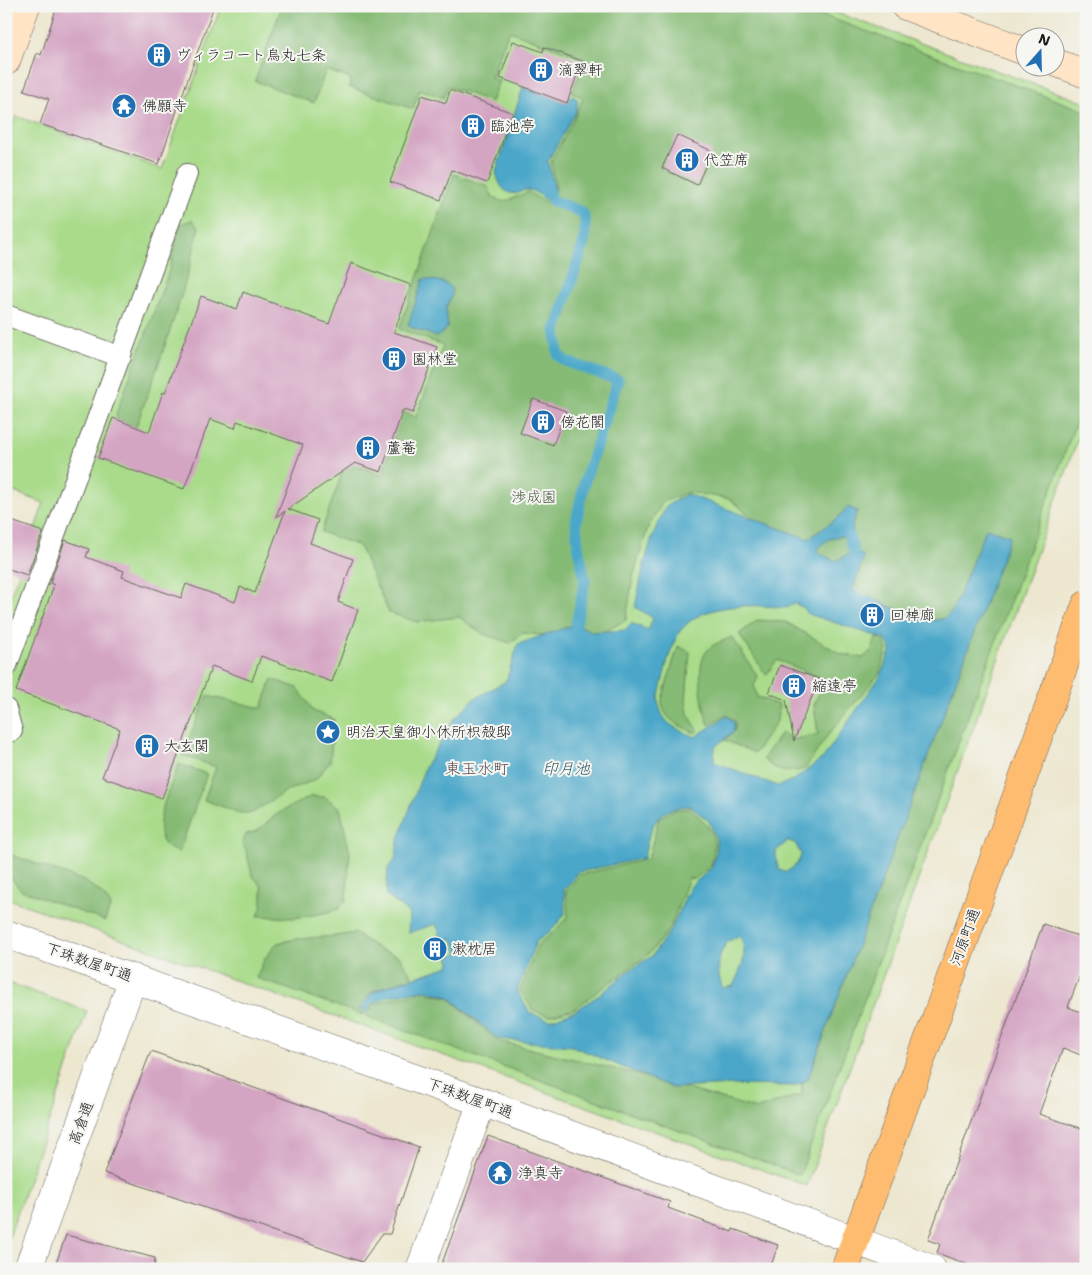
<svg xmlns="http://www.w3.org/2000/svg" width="1092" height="1275" font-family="'Shantell Sans','Klee One',sans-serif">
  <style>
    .green { fill: #a9db8a; stroke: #627c53 }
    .forest { fill: #86bb76; stroke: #516c49 }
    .water { fill: #4ba7c9; stroke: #346272; fill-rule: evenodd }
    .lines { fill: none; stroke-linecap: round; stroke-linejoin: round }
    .stream { stroke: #4ba7c9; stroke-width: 11 }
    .building { fill: #d4a4c3 }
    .lane-casing { stroke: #65635b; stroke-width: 22 }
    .street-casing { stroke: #65635b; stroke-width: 29 }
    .secondary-casing { stroke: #65635b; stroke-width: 29 }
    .primary-casing { stroke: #65635b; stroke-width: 29 }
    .lane { stroke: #fff; stroke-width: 20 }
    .street { stroke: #fff; stroke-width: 28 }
    .secondary { stroke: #ffe4c6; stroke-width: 28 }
    .primary { stroke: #febc70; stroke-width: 28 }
    .labels { text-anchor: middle; stroke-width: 4; stroke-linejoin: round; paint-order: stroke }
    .poi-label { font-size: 15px; fill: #1c1c1c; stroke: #f6f6f2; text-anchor: start }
    .park-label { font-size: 15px; fill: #46553d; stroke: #f6f6f2 }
    .street-label { font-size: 15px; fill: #1c1c1c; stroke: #f6f6f2 }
    .neighbourhood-label { font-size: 16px; fill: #5c4c56; stroke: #f6f6f2 }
    .water-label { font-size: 16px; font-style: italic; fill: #315b6a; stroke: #f6f6f2 }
  </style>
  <rect width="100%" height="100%" fill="#f6f6f2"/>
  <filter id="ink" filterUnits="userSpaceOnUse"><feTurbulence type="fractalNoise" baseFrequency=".02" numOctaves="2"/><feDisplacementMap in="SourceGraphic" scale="10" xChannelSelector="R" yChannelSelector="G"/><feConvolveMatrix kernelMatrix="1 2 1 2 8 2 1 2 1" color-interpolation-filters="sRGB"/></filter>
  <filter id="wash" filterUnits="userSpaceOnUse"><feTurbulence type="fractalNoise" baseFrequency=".0096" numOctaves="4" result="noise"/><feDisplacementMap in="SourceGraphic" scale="20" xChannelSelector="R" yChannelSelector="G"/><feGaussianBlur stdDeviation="1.12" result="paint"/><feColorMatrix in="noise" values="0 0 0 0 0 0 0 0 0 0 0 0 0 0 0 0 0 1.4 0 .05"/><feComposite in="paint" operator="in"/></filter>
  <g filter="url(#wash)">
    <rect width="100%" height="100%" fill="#ede7cf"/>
    <path class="green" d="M221,6H818L1086,103V417L807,1186L6,898V608L44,503L6,489V141L16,116L162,169Z
      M6,982L87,1011L6,1246Z"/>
    <path class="forest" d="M282,6H408L422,11L425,6H797L1086,111V395L800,1175L365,1016L373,1005L390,999L424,992L448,997L498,1041L632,1073L757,1109L802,1094L800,1047L941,637L778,540L730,499L688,492L663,502L648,527L633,577L626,620L589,640L523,633L510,643L483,634L459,617L417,622L389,613L359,546L321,532L346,462L382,475L395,437L381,431L369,400L416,417L443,345L399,329L454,174L487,186L493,197L504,202L528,192L545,202L556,190L551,161L573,121L583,98L572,92L585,59L509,31L491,78L499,80L491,102L448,86L443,98L420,89L413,109L349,87L351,79L326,70L314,103L255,81Z
      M192,220L199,228C185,295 159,362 136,427L118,420L116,414L168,274L180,224Z
      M758,620L786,622L841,654L863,658L872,650L876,637L884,640L887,650L879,674L828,735L805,769C785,774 779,773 763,759L782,732L792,740L818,734L814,706L824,679L777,660L766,675L739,634Z
      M732,637L758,677L754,686L757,697L779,705L777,721L755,753L724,740L735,731V721L726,715L709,725C702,709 695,665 707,651C713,643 724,641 732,637Z
      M678,646L690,652L686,701L688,714L698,730L695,733C679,725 662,720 662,699Z
      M272,679L298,688L313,711L334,719L330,762L315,780L286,791L252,813H240L204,800L216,767L182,755L207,696L262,708Z
      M179,764L207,774L179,852C140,844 171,787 179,764Z
      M312,796L325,797L340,808L350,853L346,900L339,909L320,914L294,918L258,916L262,905V887L252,875L246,850L242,845L246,834C261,832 264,823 276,815C287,807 300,802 312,796Z
      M690,808C713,830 718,834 711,866L694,879L689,878L670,928L650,953L574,1009L549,1016L533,1010L520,991L538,944L553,933L568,916L566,891L579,875L648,859L659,818L674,810Z
      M6,853L84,881L100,892L111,905L105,921L21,890L9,876L6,875Z
      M355,933L380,950L399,956L414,979L403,980L371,992L359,1007L363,1015L256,978L265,958L277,943L296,939L335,936Z"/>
    <path class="water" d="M523,87L567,103L572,95L578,100L576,112L548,161L555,191L546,200C540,195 533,189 525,190C522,190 520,193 518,193C503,196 498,182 496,171Z
      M423,279C433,280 454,281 452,295C451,300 446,304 446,310C446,315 447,321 448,327L443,332L437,337L408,326Z
      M687,494L808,539L835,520L848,507L857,511L852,525L853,532L849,537C836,534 822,540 817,552L835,561L854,552L864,556L853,589C870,598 924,625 942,619C945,618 949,614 952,612L986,528L1010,536L808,1079L796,1086L733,1085L673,1088L572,1046L498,1039L448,996L424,990L389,996L372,1004L365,1013L361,1008L372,993L382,988L449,966L450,962L448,958L458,953L453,939L443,942L436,924L408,933L409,913L386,895L388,868L396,857L398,841L425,767L455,718L474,699L506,681L518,644L576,624L593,632L626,630L631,623L648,630L653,618L635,607L644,565L652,537L666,506ZM794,603L804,608L808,614L885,639L891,649L881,675L823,758L795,779L778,786L714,762L715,747L734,731V722L727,716L695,737C674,727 662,725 658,700C663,680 667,657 676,638C694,601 753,604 787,608ZM690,806L709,821L716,839V851L712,867L690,887L671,929L652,956L630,970L602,993L575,1011L550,1020L530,1013L517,991L536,942L553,929L565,914L564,890L579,872L644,858C650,827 654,808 690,806ZM788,841L795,843L801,854C799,864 794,867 786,872L779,870L776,860V851ZM740,936C749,955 741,968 733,986L723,988C716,975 717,951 729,941C732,939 737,937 740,936Z"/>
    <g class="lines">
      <path class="stream" d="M549,195L553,201L582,212L585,220V239L556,331L558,355L565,361L618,380L585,480L576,522L578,546L585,580L576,624
        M849,537L854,552"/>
    </g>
    <g id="blocks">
      <path class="building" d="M57,6H214L186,84L159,164L40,124L49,99L24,90L37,53L41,55Z
        M513,41L543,52L544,47L582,61L567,103L500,78Z
        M450,90L513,113L487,183L452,170L441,200L390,182L422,95L446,103Z
        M677,135L712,151L697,185L662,168Z
        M351,263L411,285L394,332L437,347L413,413L403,410L381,472L355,463L288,509L318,520L310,543L353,559L338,602L358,610L332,682L261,656L252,681L212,666L162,798L102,777L120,729L16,691L54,585L50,583L65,540L89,549L86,557L124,571L122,577L181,598L186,584L235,602L240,587L255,593L285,511L276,517L303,445L237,421L235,428L210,419L184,489L98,458L113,418L149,432L163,392L165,393L201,296L237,309L243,292L329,324Z
        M533,399L566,411L553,445L520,433Z
        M6,519L43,532L27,575L6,568Z
        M780,665L819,679L794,741L786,700L769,693Z
        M1043,924L1086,939V959L1068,1007L1086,1014V1057L1063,1048L1039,1114L1086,1130V1269H979L937,1253L940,1244L928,1240Z
        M151,1051L419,1147L390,1234H382L362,1262L104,1173Z
        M488,1136L670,1202L668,1208L732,1232L733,1229L778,1245L770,1269H440Z
        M66,1235L155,1258L154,1269H54Z"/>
    </g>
  </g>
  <g filter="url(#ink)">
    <use href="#blocks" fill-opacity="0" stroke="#65635b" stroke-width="1"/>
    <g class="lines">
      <defs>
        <path id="lane" d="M6,315L121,357
          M6,668L187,174
          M6,709L12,731"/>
        <path id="street" d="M6,934L482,1102L932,1269
          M28,1269L133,978
          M420,1269L482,1102"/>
        <path id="secondary" d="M905,6L1024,51
          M6,61L26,6
          M1054,62L1086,74"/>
        <path id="primary" d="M845,1269L1086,605"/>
      </defs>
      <use href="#lane" class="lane-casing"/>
      <use href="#street" class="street-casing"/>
      <use href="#secondary" class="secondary-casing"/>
      <use href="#primary" class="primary-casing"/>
      <use href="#lane" class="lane"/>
      <use href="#street" class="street"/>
      <use href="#secondary" class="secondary"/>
      <use href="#primary" class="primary"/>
    </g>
  </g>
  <defs>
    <symbol id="building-disc" viewBox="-11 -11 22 22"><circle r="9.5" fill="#1f6fb2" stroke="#f6f6f2"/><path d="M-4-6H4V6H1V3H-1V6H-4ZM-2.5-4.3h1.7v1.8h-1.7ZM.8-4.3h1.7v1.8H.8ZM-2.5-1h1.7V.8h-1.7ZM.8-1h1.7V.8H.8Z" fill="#fff"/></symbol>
    <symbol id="temple-disc" viewBox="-11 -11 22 22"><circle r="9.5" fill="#1f6fb2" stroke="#f6f6f2"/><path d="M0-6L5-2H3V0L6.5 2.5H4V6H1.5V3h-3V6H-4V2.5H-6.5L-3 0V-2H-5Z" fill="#fff"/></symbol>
    <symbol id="sight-disc" viewBox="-11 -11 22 22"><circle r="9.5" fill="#1f6fb2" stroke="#f6f6f2"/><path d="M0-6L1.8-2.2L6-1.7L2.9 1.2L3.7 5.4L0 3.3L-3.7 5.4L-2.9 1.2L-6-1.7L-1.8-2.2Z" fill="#fff"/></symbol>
  </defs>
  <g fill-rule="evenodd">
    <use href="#building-disc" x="145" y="41" width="28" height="28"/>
    <use href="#building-disc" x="527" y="56" width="28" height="28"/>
    <use href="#temple-disc" x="110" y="92" width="28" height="28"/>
    <use href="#building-disc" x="459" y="112" width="28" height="28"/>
    <use href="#building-disc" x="673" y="146" width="28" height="28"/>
    <use href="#building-disc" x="380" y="345" width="28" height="28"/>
    <use href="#building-disc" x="529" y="408" width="28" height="28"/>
    <use href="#building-disc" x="354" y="434" width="28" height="28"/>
    <use href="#building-disc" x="858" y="601" width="28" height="28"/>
    <use href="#building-disc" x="780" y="672" width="28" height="28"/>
    <use href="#sight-disc" x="314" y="718" width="28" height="28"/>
    <use href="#building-disc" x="133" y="732" width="28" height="28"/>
    <use href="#building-disc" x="421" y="935" width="28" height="28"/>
    <use href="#temple-disc" x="486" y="1159" width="28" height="28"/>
  </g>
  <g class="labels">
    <g class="poi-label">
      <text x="176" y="60">ヴィラコート烏丸七条</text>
      <text x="558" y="75">滴翠軒</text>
      <text x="142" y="111">佛願寺</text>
      <text x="490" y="131">臨池亭</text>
      <text x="704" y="165">代笠席</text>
      <text x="412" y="364">園林堂</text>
      <text x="560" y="427">傍花閣</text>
      <text x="386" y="453">蘆菴</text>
      <text x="890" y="620">回棹廊</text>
      <text x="812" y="691">縮遠亭</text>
      <text x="346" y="737">明治天皇御小休所枳殻邸</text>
      <text x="164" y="751">大玄関</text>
      <text x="452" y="954">漱枕居</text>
      <text x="518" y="1178">浄真寺</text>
    </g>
    <g class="park-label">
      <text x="534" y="502">渉成園</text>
    </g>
    <g class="street-label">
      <text transform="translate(965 937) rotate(-70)" y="5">河原町通</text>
      <text transform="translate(89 962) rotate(19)" y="5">下珠数屋町通</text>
      <text transform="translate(470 1098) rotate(20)" y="5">下珠数屋町通</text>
      <text transform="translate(81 1123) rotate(-70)" y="5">高倉通</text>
    </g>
    <g class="neighbourhood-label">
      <text x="477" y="774">東玉水町</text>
    </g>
    <g class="water-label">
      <text x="566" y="774">印月池</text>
    </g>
  </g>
  <rect width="1092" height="1275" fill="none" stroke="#f6f6f2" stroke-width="25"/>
  <g transform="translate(1040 52) rotate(20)"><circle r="24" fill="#f6f6f2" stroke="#9f9f9c"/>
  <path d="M0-4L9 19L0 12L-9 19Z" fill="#1f6fb2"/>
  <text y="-8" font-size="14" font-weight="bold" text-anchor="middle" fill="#1c1c1c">N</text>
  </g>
</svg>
